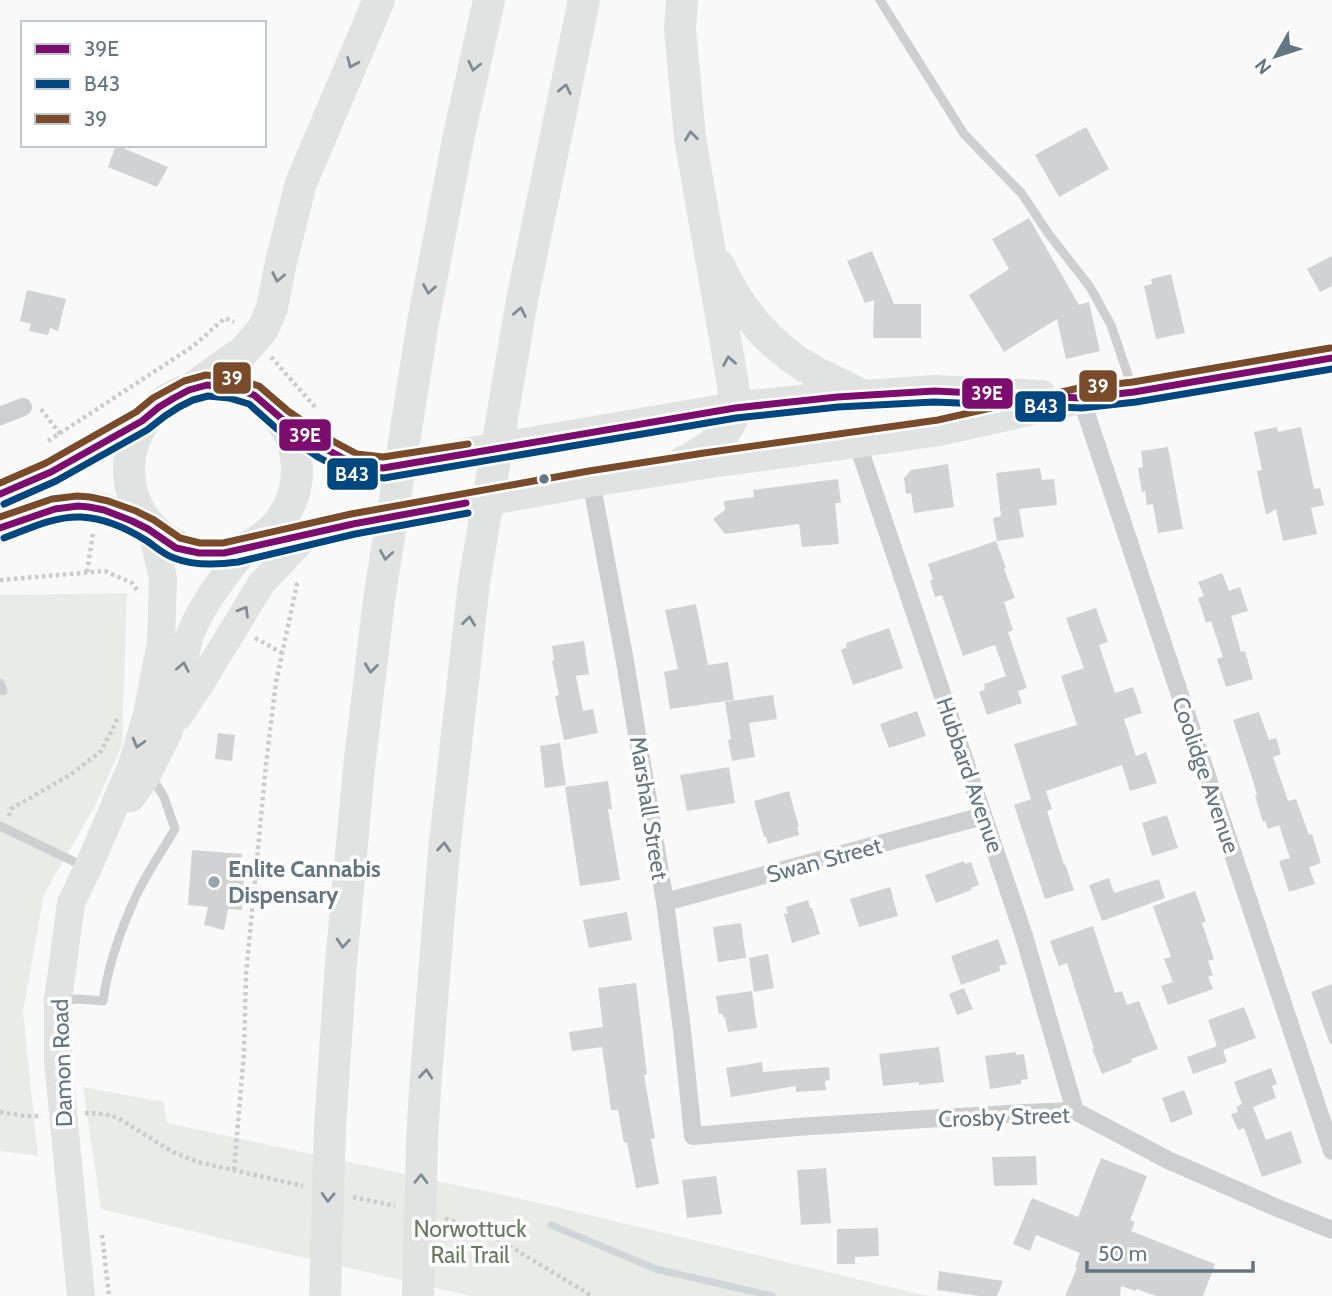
<svg xmlns="http://www.w3.org/2000/svg" width="1332" height="1296" font-family="Cabin,sans-serif">
  <style>
    .green { fill: #e8ebe6 }
    .lines { fill: none; stroke-linecap: round; stroke-linejoin: round }
    .stream { stroke: #ced6d9; stroke-width: 7 }
    .building { fill: #d0d2d3 }
    .path { stroke: #cbcccd; stroke-width: 4.5; stroke-dasharray: 3.5 3.5; stroke-linecap: butt }
    .lane { stroke: #cecfd0; stroke-width: 9 }
    .street { stroke: #cecfd0; stroke-width: 18 }
    .primary { stroke: #e1e2e2; stroke-width: 28 }
    .highway { stroke: #e1e2e2; stroke-width: 32 }
    .bus-1-casing { stroke: #fff; stroke-width: 12 }
    .bus-2-casing { stroke: #fff; stroke-width: 12 }
    .bus-3-casing { stroke: #fff; stroke-width: 12 }
    .bus-1 { stroke: #7c0d6e; stroke-width: 7 }
    .bus-2 { stroke: #00467f; stroke-width: 7 }
    .bus-3 { stroke: #7a4b2a; stroke-width: 7 }
    .oneway { stroke: #7e8c96 }
    .bus-dot { fill: #657683; stroke: #fff; stroke-width: 2.5 }
    .poi-dot { fill: #99a4ac; stroke: #fff; stroke-width: 2.5 }
    .labels { text-anchor: middle; stroke-width: 7; stroke-linejoin: round; paint-order: stroke }
    .street-label { font-size: 23px; fill: #657683; stroke: #fff }
    .poi-label { font-size: 23px; font-weight: bold; fill: #657683; stroke: #fff; text-anchor: start }
    .park-label { font-size: 23px; fill: #687a64; stroke: #fff }
    .line-badge { stroke: #fff; stroke-width: 2.5 }
    .badge-label { font-size: 19px; text-anchor: middle; font-weight: bold; fill: #fff }
  </style>
  <rect width="100%" height="100%" fill="#f9f9f9"/>
  <path class="green" d="M127,593L122,745L95,806L44,894L23,1012L38,1156L0,1151V595Z
    M83,1087L163,1102L167,1123L526,1200L928,1296H471L253,1246L101,1209Z"/>
  <g class="lines">
    <path class="stream" d="M551,1225L656,1269L772,1296"/>
  </g>
  <path class="building" d="M1086,127L1109,169L1059,197L1035,155Z
    M116,145L168,167L157,187L108,167Z
    M1029,218L1079,305L1089,302L1100,351L1066,359L1057,319L1004,352L969,295L1009,269L992,239Z
    M872,251L894,304H921V338H873L874,300L865,303L847,261Z
    M1332,256V286L1320,292L1307,269Z
    M1171,274L1185,333L1156,339L1144,286L1152,284L1151,279Z
    M27,290L66,299L58,331L50,328L48,335L29,331L31,324L20,321Z
    M1277,427L1278,432L1301,427L1314,489L1320,488L1324,505L1311,508L1317,534L1283,541L1276,509L1266,515L1257,471L1262,470L1254,432Z
    M1168,447L1183,529L1158,533L1153,504L1147,505L1145,491L1142,492L1138,468L1143,467L1141,451Z
    M948,464L954,507L914,513L911,493L906,494L904,478L911,470Z
    M1040,468L1042,480L1054,479L1057,505L1019,509L1024,537L997,541L993,518L1001,516L996,473Z
    M838,479L841,503H835L839,544L802,547L799,524L725,534L713,519L725,510L724,501L754,497L753,490Z
    M996,541L1006,568L1004,569L1015,598L1004,602L1013,630L1008,632L1027,688L1018,691L1022,703L987,715L979,692L985,689L984,684L1006,676L995,645L963,656L942,595L935,597L930,581L933,579L928,564Z
    M1222,573L1229,591L1240,587L1248,611L1231,616L1241,652L1245,651L1253,679L1226,687L1217,659L1223,657L1211,621L1206,623L1198,598L1204,596L1198,582Z
    M696,604L708,665L728,662L734,700L670,709L664,672L678,669L665,610Z
    M1096,608L1108,642L1099,645L1115,693L1133,687L1142,713L1124,719L1136,756L1146,752L1157,783L1130,791L1122,765L1046,791L1052,809L1047,811L1064,865L1065,864L1074,890L1045,899L1014,805L1031,799L1014,744L1077,725L1061,676L1084,668L1066,618Z
    M889,628L903,668L853,685L841,650L847,647L846,643Z
    M584,641L589,674L576,676L583,711L593,709L598,733L564,740L555,696L559,695L552,661L554,660L552,646Z
    M773,695L777,719L749,723L755,757L732,761L728,740L731,739L725,702Z
    M917,711L926,736L889,748L880,724Z
    M1259,712L1269,740L1276,738L1281,754L1273,757L1288,801L1296,799L1309,835L1312,834L1321,863L1309,867L1315,884L1289,892L1279,861L1290,858L1279,825L1268,829L1265,821L1263,822L1255,796L1257,795L1254,784L1233,720Z
    M218,733L235,735L232,761L215,759Z
    M560,743L566,785L545,788L540,746Z
    M729,767L735,803L687,811L680,775Z
    M608,781L612,809H608L620,880L580,886L565,787Z
    M789,791L799,827H797L799,835L768,844L766,836L764,837L754,801Z
    M1167,815L1178,848L1152,856L1142,823Z
    M192,850L242,854L240,877L244,878L242,910L228,909L224,930L204,925L208,907L188,905Z
    M964,861L965,864L971,862L979,885L971,888L972,890L936,903L925,875Z
    M1109,878L1114,893L1159,879L1165,898L1102,921L1089,885Z
    M890,887L898,916L859,927L850,899Z
    M1195,891L1206,921L1202,923L1214,959L1208,961L1213,975L1208,977L1213,989L1168,1005L1161,986L1173,982L1164,959L1171,957L1153,906Z
    M808,900L810,908H812L820,934L792,943L784,914L788,913L786,907Z
    M627,912L632,940L589,948L583,920Z
    M741,923L746,958L718,962L713,927Z
    M1093,926L1115,993L1122,991L1127,1005L1139,1001L1158,1049L1131,1059L1132,1062L1102,1074L1092,1049H1094L1067,963L1059,966L1050,941Z
    M998,939L1007,964L999,966L1000,971L961,985L951,956Z
    M768,954L774,988L754,992L749,958Z
    M636,983L647,1075H644L655,1138L651,1139L659,1184L636,1188L627,1142L624,1143L618,1110H611L602,1047L572,1051L569,1032L603,1027L598,988Z
    M1332,984V1044H1330L1311,992Z
    M964,988L973,1009L957,1015L949,994Z
    M752,991L757,1028L728,1032L725,1017L723,1018V1014H719L716,996Z
    M1244,1007L1256,1038L1223,1050L1227,1062L1193,1074L1187,1057L1217,1046L1208,1020Z
    M939,1047L944,1082L919,1085V1082L883,1086L879,1054Z
    M1016,1052V1055L1024,1054L1028,1079L1021,1080V1084L990,1089L985,1056Z
    M762,1062L763,1072L829,1067L830,1080L825,1081L826,1090L796,1092V1086L731,1097L726,1068Z
    M1271,1068L1277,1084L1272,1086L1276,1098L1253,1107L1266,1140L1291,1131L1302,1163L1262,1177L1244,1128L1238,1130L1231,1114L1238,1112L1236,1107L1242,1104L1234,1082Z
    M1184,1090L1193,1114L1171,1123L1162,1098Z
    M1036,1156L1037,1185L994,1186L992,1157Z
    M1101,1158L1147,1176L1130,1220L1135,1222L1131,1231L1215,1264L1203,1296H1156L1137,1289L1136,1291L1121,1286L1120,1296H1065L1077,1268L1075,1267L1080,1253L1036,1235L1030,1251L1013,1244L1032,1198L1078,1217Z
    M826,1168L831,1223L801,1225L797,1170Z
    M716,1176L722,1214L687,1218L682,1180Z
    M878,1228L879,1256L855,1257V1264H837V1229Z
    M939,1271L1003,1281L997,1296H979L937,1290Z"/>
  <g class="lines">
    <path class="path" d="M271,357L316,408
      M41,409L61,435
      M48,441L192,347L225,318L234,322
      M87,572L93,534
      M0,580L105,571L132,583L139,593
      M255,638L282,653
      M9,816L11,809L70,775L101,751L118,718
      M0,1112L25,1116H42
      M85,1113L105,1114L118,1118L173,1152L198,1162L303,1186
      M234,1170L244,1053L246,975L266,764L276,682L297,584L300,581
      M353,1197L395,1206
      M445,1218L498,1239L592,1296
      M102,1235L109,1296"/>
    <path class="lane" d="M880,0L964,134L1022,194L1048,233L1090,287L1111,325L1132,387
      M0,683L3,691
      M0,826L83,866
      M63,1000L79,999L103,1001C108,965 121,929 136,896C147,873 162,851 175,829L164,797L151,776"/>
    <path class="street" d="M1081,398L1332,1151
      M0,416L23,407
      M857,442L1024,936L1075,1111
      M591,481L624,656L665,902L682,1030L693,1136L797,1127L1022,1113L1075,1111L1168,1160L1275,1207L1332,1230
      M665,902L983,816"/>
    <path class="primary" d="M178,717L202,681L261,584L306,536
      M131,798L146,777L169,731L189,638C200,606 222,580 243,552
      M81,1296L58,1062V1000L71,903L88,868L132,765L147,714L161,642L163,578L152,531"/>
    <path class="highway" d="M682,0L680,29L690,138L733,384C733,392 735,400 735,407C732,434 705,452 683,462
      M719,265C739,309 771,349 815,372C831,380 847,387 863,396
      M129 470a84 84 0 1 1 168 0a84 84 0 1 1-168 0Z
      M189,390L244,351L263,329L272,308L281,262L301,183L379,0
      M282,419L324,448L354,464L383,468L735,408L837,397L864,396L934,391L1041,396
      M0,494L51,472L142,421
      M0,528C33,516 66,500 102,509C119,513 136,523 152,531
      M256,546L353,524L591,481L705,463L940,430L1081,398L1134,392L1332,358
      M325,1296L330,1128L341,963L359,768L379,600L423,322L459,135L489,0
      M418,1296L422,1142L425,1089L444,851L474,583L522,300L584,0"/>
    <defs>
      <path id="bus-1" d="M0,494L51,472L142,421L159,407L174,398L189,390L207,385L231,388L254,395L282,419L324,448L354,464L383,468L735,408L837,397L934,391L1081,398L1134,392L1332,358
        M0,528L55,509L78,506L89,507L104,510L132,521L148,529L176,548L199,553H224L353,524L466,503"/>
      <path id="bus-2" d="M4,504L56,481L147,430L165,416L179,407L193,400L208,396L229,398L249,404L276,428L318,457L350,474L384,478L736,418L838,407L934,402L1082,408L1136,402L1332,369
        M4,538C28,529 54,516 81,517C103,518 128,529 147,541C156,547 163,554 174,558C194,566 217,565 238,562L355,534L468,513"/>
      <path id="bus-3" d="M0,483L46,463L136,412L153,398L184,381L206,375L233,378L259,386L288,411L329,439L357,454L383,457L468,444
        M0,517L52,499L77,496L90,497L108,501L136,511L154,520L180,538L200,543H223L351,514L589,471L704,453L938,420L1079,388L1133,382L1330,348"/>
    </defs>
    <use href="#bus-1" class="bus-1-casing"/>
    <use href="#bus-2" class="bus-2-casing"/>
    <use href="#bus-3" class="bus-3-casing"/>
    <use href="#bus-1" class="bus-1"/>
    <use href="#bus-2" class="bus-2"/>
    <use href="#bus-3" class="bus-3"/>
  </g>
  <defs><path id="oneway-chevron" d="M-2-3.5L2.5 0L-2 3.5" fill="none" stroke-width="1.6" stroke-linecap="round" stroke-linejoin="round" transform="scale(1.75)"/></defs>
  <g class="oneway">
    <use href="#oneway-chevron" transform="translate(352 63) rotate(113)"/>
    <use href="#oneway-chevron" transform="translate(474 66) rotate(103)"/>
    <use href="#oneway-chevron" transform="translate(565 89) rotate(-78)"/>
    <use href="#oneway-chevron" transform="translate(691 136) rotate(-97)"/>
    <use href="#oneway-chevron" transform="translate(278 277) rotate(101)"/>
    <use href="#oneway-chevron" transform="translate(429 289) rotate(100)"/>
    <use href="#oneway-chevron" transform="translate(520 312) rotate(-79)"/>
    <use href="#oneway-chevron" transform="translate(729 361) rotate(-100)"/>
    <use href="#oneway-chevron" transform="translate(386 555) rotate(99)"/>
    <use href="#oneway-chevron" transform="translate(244 611) rotate(-59)"/>
    <use href="#oneway-chevron" transform="translate(469 621) rotate(-83)"/>
    <use href="#oneway-chevron" transform="translate(183 667) rotate(-79)"/>
    <use href="#oneway-chevron" transform="translate(371 668) rotate(97)"/>
    <use href="#oneway-chevron" transform="translate(138 743) rotate(106)"/>
    <use href="#oneway-chevron" transform="translate(444 847) rotate(-85)"/>
    <use href="#oneway-chevron" transform="translate(343 943) rotate(95)"/>
    <use href="#oneway-chevron" transform="translate(426 1074) rotate(-85)"/>
    <use href="#oneway-chevron" transform="translate(421 1179) rotate(-89)"/>
    <use href="#oneway-chevron" transform="translate(328 1197) rotate(92)"/>
  </g>
  <circle class="bus-dot" cx="544" cy="479" r="6"/>
  <circle class="poi-dot" cx="214" cy="882" r="7"/>
  <g class="labels">
    <g class="street-label">
      <text transform="translate(970 775) rotate(71)" y="8">Hubbard Avenue</text>
      <text transform="translate(1206 775) rotate(71)" y="8">Coolidge Avenue</text>
      <text transform="translate(649 808) rotate(81)" y="8">Marshall Street</text>
      <text transform="translate(824 860) rotate(-15)" y="8">Swan Street</text>
      <text transform="translate(62 1063) rotate(-92)" y="8">Damon Road</text>
      <text transform="translate(1004 1117) rotate(-2)" y="8">Crosby Street</text>
    </g>
    <g class="poi-label">
      <text x="228" y="877">Enlite Cannabis<tspan x="228" dy="26">Dispensary</tspan></text>
    </g>
    <g class="park-label">
      <text x="470" y="1237">Norwottuck<tspan x="470" dy="26">Rail Trail</tspan></text>
    </g>
  </g>
  <g class="line-badge">
    <rect x="212" y="361" width="40" height="34" rx="7" fill="#7a4b2a"/>
    <rect x="1078" y="369" width="40" height="34" rx="7" fill="#7a4b2a"/>
    <rect x="961" y="377" width="53" height="33" rx="7" fill="#7c0d6e"/>
    <rect x="1014" y="390" width="53" height="33" rx="7" fill="#00467f"/>
    <rect x="278" y="418" width="54" height="34" rx="7" fill="#7c0d6e"/>
    <rect x="326" y="457" width="53" height="34" rx="7" fill="#00467f"/>
  </g>
  <g class="badge-label">
    <text x="232" y="385">39</text>
    <text x="1098" y="393">39</text>
    <text x="987" y="400">39E</text>
    <text x="1041" y="413">B43</text>
    <text x="305" y="442">39E</text>
    <text x="352" y="481">B43</text>
  </g>
  <rect x="21" y="21" width="245" height="126" fill="#ffffff" stroke="#c1c8cd" stroke-width="2"/>
  <rect x="35" y="44" width="35" height="10" fill="#7c0d6e" stroke="#c1c8cd" stroke-width="2"/>
  <text x="84" y="56" font-size="21" fill="#657683">39E</text>
  <rect x="35" y="79" width="35" height="10" fill="#00467f" stroke="#c1c8cd" stroke-width="2"/>
  <text x="84" y="91" font-size="21" fill="#657683">B43</text>
  <rect x="35" y="114" width="35" height="10" fill="#7a4b2a" stroke="#c1c8cd" stroke-width="2"/>
  <text x="84" y="126" font-size="21" fill="#657683">39</text>
  <g transform="translate(1276 56) rotate(231)" stroke="#ffffff" stroke-width="5" paint-order="stroke">
  <path d="M0-5L12 26L0 18L-12 26Z" fill="#657683"/>
  <text y="-10" font-size="19" font-weight="bold" text-anchor="middle" fill="#657683">N</text>
  </g>
  <path d="M1087 1261v10h166v-10" fill="none" stroke="#657683" stroke-width="3.5"/>
  <text x="1098" y="1261" font-size="21" fill="#657683" stroke="#ffffff" stroke-width="5" paint-order="stroke">50 m</text>
</svg>
